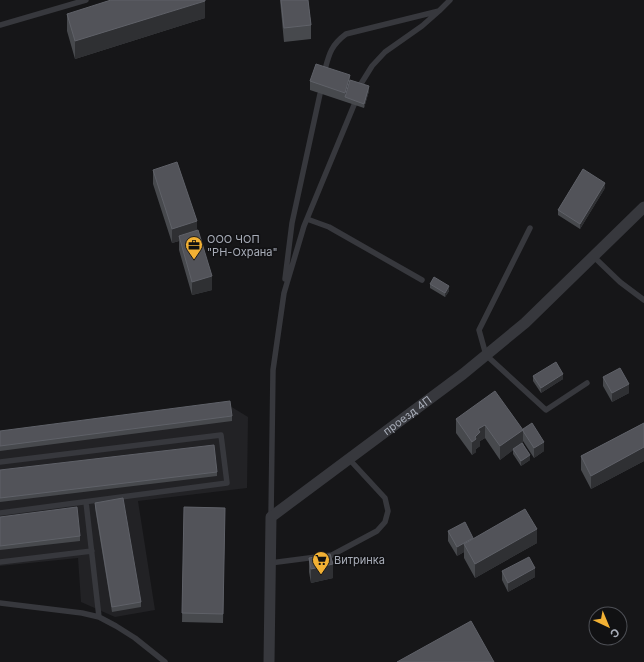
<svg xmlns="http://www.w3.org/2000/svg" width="644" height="662" font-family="Inter,sans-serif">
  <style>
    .built { fill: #222225 }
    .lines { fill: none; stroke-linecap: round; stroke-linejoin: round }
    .lane { stroke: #37383d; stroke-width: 5.5 }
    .street { stroke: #37383d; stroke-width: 11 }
    .wall { fill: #47494d }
    .shaded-wall { fill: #2f3033 }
    .building { fill: #525359; stroke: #5f6168 }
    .labels { text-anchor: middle; stroke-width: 3; stroke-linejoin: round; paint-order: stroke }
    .poi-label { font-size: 11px; fill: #a8adb8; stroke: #111113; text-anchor: start }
    .street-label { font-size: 11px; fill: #a8adb8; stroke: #111113 }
  </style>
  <rect width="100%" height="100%" fill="#161618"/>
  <path class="built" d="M230,406L248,417L247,488L138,501L155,610L115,617L81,602L78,558L0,566V436Z"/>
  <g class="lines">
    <path class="lane" d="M0,25L86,0
      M324,73C329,55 330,46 346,34L439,11
      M359,87L372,66L385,52L422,26L439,11L450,0
      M307,219L329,227L422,280
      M530,228L479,330L486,355L546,410L587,383
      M594,257L620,282L644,300
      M285,279L292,223L320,94
      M0,462L221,435L227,483L0,513
      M86,502L99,617
      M271,517L273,370L284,293L304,226L354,105
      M0,562L92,551
      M270,563L332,555L377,531L385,522L388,511L385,498L349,459
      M0,603L82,613L99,617L116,626L135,638L165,662"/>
    <path class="street" id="s1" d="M269,662L271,517L463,374L525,323L644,207"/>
  </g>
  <path class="wall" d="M280,0H308L311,25V39L284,42Z
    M67,14L205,18L75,59L67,31Z
    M350,80L369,91L364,108L310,90V81Z
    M153,170L197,231L212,290L192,295L179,250V241L172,243L153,184Z
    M605,188L580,229L558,215V210Z
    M430,284L449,291L445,297L430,288Z
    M533,376L563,379L541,393L533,381Z
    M603,377L629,393L612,402L603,386Z
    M232,416V421L0,451V431Z
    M456,419L523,429L544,451L534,458L523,441V443L530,460L521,466L513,454V450L500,460L485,438L480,441V446L476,449V452L472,455L456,433Z
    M644,423V461L591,489L581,470V456Z
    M0,470L217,472V476L0,502Z
    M95,503L141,602V607L112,612L95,508Z
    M184,507L225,508L223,623L182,622Z
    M0,517L80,536V541L0,550Z
    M448,531L473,539L537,543L475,578L464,558V552L457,556L448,541Z
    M309,558L333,578L311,583L309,572Z
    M502,571L535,577L508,592L502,580Z"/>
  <path class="shaded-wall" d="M205,1V18L75,59V41Z
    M350,75V84L345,97V93Z
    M369,86V91L364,108V104Z
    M605,183V188L580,229V224Z
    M197,221V235L179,236V241L172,243V229Z
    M212,276V290L192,295V282Z
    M449,286V291L445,297V293Z
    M563,374V379L541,393V388Z
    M629,384V393L612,402V393Z
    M485,425V438L480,441V446L476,449V452L472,455V442L478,429Z
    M523,430V443L500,460V446Z
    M544,442V451L534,458V448Z
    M644,447V461L591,489V476Z
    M530,455V460L521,466V461Z
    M537,529V543L475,578V564Z
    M473,538V547L464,544V552L457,556V547Z
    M333,564V578L311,583V569Z
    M535,568V577L508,592V583Z"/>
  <path class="building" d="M111,0H205V1L75,41L67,14Z
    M281,0H308L311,25L284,28Z
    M316,64L350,75L345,93L310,81Z
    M350,80L369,86L364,104L345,97Z
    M177,162L197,221L172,229L153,170Z
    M583,169L605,183L580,224L558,210Z
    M198,230L212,276L192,282L179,236Z
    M434,277L449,286L445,293L430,284Z
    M556,362L563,374L541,388L533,376Z
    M620,368L629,384L612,393L603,377Z
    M495,391L523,430L500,446L485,425L478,429L480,432L475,437L476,439L472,442L456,419Z
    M230,401L232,416L0,446V431Z
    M532,423L544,442L534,448L523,431V429Z
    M644,423V447L591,476L581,456Z
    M522,443L530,455L521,461L513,449Z
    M214,445L217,472L0,498V470Z
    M123,498L141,602L112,607L95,503Z
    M77,507L80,536L0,546V517Z
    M184,507L225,508L223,614L182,613Z
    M525,509L537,529L475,564L464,544Z
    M465,522L473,538L457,547L448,531Z
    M330,554L333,564L311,569L309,558Z
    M529,557L535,568L508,583L502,571Z
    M471,621L494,662H397Z"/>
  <defs>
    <symbol id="office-pin" viewBox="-11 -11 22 30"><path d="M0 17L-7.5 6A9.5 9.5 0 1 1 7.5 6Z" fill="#f2b134" stroke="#111113"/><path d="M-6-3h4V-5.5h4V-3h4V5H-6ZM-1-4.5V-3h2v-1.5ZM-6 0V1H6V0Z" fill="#111"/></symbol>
    <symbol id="supermarket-pin" viewBox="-11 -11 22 30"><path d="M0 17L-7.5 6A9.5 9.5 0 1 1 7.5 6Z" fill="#f2b134" stroke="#111113"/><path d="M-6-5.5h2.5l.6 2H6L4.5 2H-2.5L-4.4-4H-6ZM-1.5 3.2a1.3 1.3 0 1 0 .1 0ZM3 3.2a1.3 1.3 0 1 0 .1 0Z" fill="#111"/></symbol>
  </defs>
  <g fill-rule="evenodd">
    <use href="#office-pin" x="184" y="235" width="20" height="27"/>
    <use href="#supermarket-pin" x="311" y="550" width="20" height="27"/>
  </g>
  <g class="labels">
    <g class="poi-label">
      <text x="207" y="243">ООО ЧОП<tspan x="207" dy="13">"РН-Охрана"</tspan></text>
      <text x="334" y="564">Витринка</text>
    </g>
    <g class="street-label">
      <text dy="4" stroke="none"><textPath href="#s1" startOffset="315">проезд 4П</textPath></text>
    </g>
  </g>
  <g transform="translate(608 626) rotate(136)"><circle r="19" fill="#111113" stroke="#4d4f55"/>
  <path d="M0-3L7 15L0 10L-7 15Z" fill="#f2b134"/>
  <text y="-6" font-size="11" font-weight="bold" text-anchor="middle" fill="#a8adb8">С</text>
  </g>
</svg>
